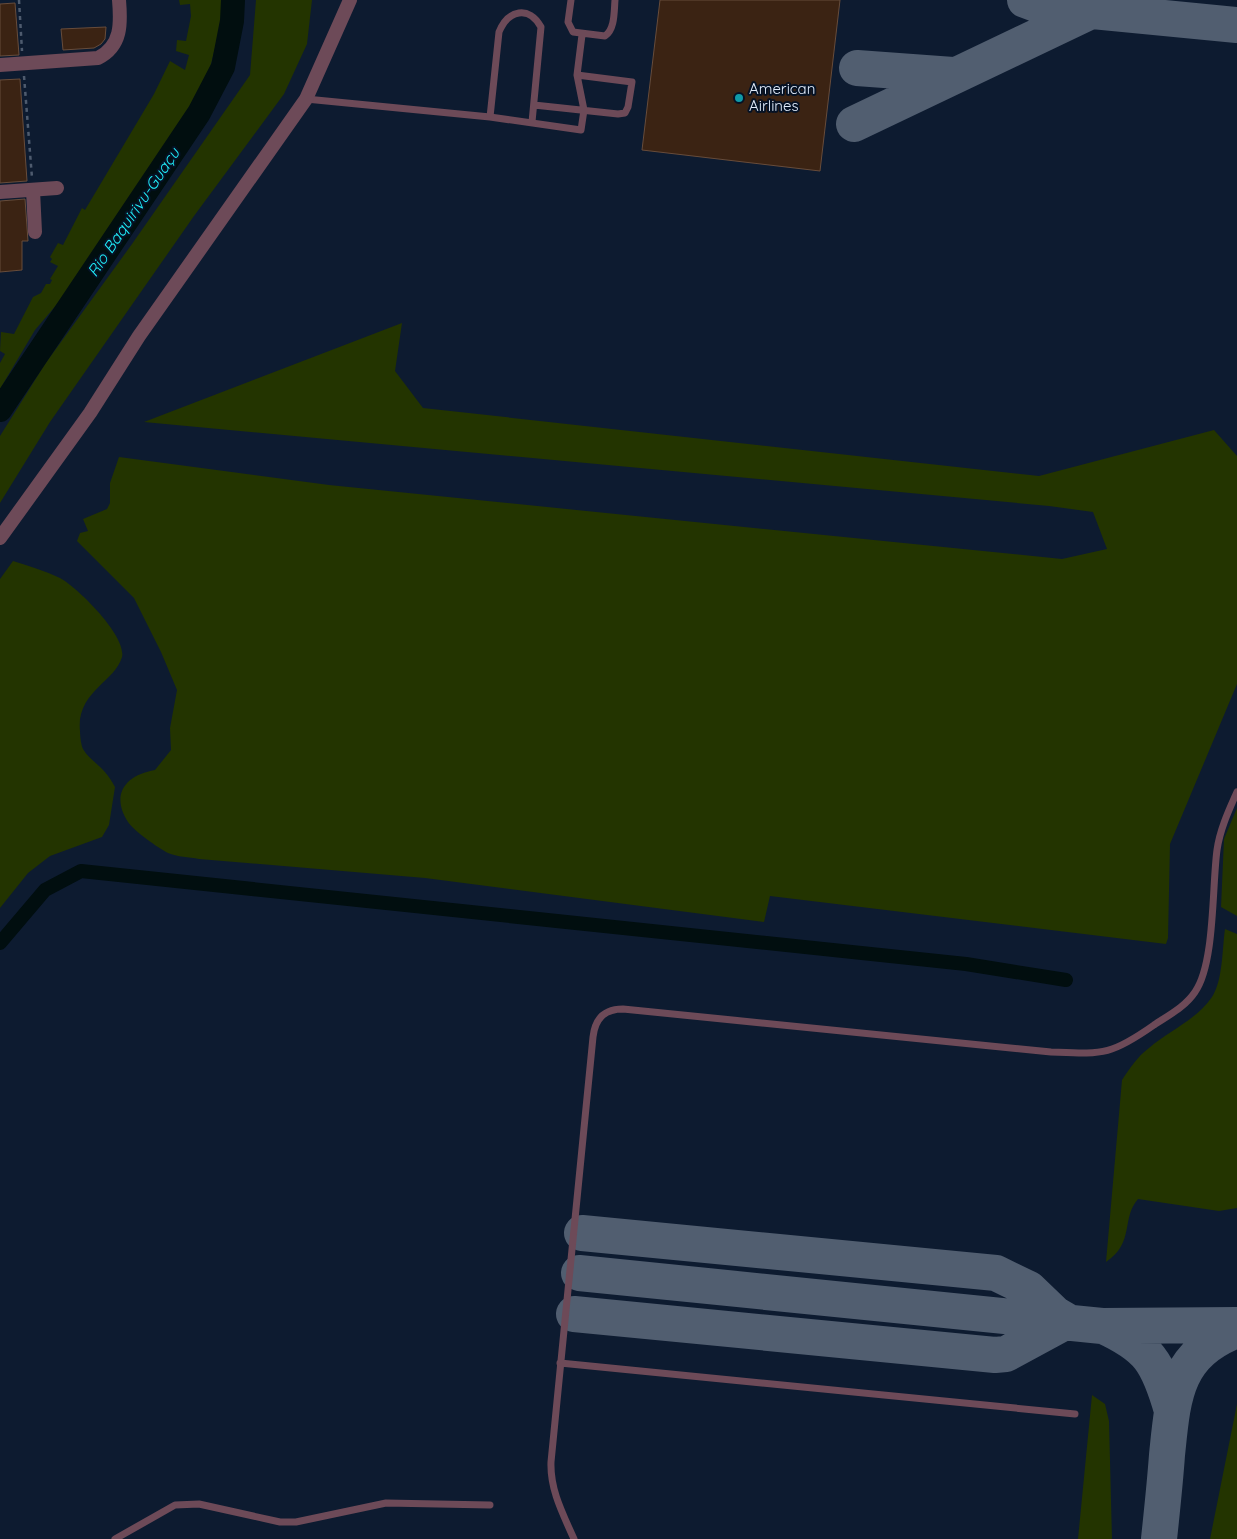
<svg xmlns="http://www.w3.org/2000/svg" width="1237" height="1539" font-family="Quicksand,sans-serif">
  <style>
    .green { fill: #233400 }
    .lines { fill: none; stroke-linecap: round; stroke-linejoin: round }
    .canal { stroke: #010e0f; stroke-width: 14 }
    .river { stroke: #010e0f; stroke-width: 24 }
    .taxiway { stroke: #515e70; stroke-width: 36 }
    .building { fill: #3b2313; stroke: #674c3b }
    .path { stroke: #4e5b6e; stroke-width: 2.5; stroke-dasharray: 4 4; stroke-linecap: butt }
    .service { stroke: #6d4a58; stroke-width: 7 }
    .minor { stroke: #6d4a58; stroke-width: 14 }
    .culture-dot { fill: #0f9aa8; stroke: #051225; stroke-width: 2 }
    .labels { text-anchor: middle; stroke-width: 4; stroke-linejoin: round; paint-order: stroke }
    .poi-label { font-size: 15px; fill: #e2ecfb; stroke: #051225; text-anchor: start }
    .water-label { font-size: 16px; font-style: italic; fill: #20f0fc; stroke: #051225 }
  </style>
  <rect width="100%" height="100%" fill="#0d1b30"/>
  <path class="green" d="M179,0H227L202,100L148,183L64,296L35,330L0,389V363L5,354L0,351L1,332L14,334L33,297L41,293L46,284H50L52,280L50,279L58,266L50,262L52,259L50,257L58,243L63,245L82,208L85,210L154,94L170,61L185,70L189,55L176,51L177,40L186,41L191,16L190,4L180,5Z
    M256,0H312L307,44L284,94L194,216L50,422L0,503V436L45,364L132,244L250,75Z
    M402,323L395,371L423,408L1039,476L1214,430L1237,456V684L1170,844L1168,938L1166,944L770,896L764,922L425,878L199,859C189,857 177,857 168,853C158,848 134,831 128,822C110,794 126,775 155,770L171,750L170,728L177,690L161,652L134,598L77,541L80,533L88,531L83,519L107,509L110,503V483L119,457L329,485L1062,559L1107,549L1093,512L1049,506L144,422Z
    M13,561C29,566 45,571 60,578C77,587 127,636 122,657C115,682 76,692 80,731C80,736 81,745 83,749C88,758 98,764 104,771C109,776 112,782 115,787L109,825L102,837L50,856L28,873L0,908V579Z
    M1237,808V916L1221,907L1224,839Z
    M1225,929L1237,934V1208L1219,1211L1138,1199C1121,1218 1135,1243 1106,1262L1122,1080C1130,1068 1137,1057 1149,1048C1170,1030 1196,1020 1212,997C1223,980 1222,950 1225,929Z
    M1092,1395L1105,1404L1109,1421L1112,1539H1078Z
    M1237,1404V1539H1210Z"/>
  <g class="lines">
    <path class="canal" d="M0,943L45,890L81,871L966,964L1066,980"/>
    <path class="river" d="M0,410L199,113L223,67L232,21L233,0"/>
    <path class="taxiway" d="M1025,0L1041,6L1237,25
      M857,68L953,75
      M854,124L1091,11
      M579,1273L1102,1326L1237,1325
      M574,1314L995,1355L1006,1354L1067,1321L1055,1314L1029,1289L996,1273L582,1233
      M1103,1326C1149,1347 1158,1362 1172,1411
      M1159,1539C1162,1511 1165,1483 1167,1455C1173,1396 1175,1354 1237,1330"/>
  </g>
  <path class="building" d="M660,0H840L820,171L642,150Z
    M15,3L19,55L0,56V4Z
    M106,27L105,39L101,44L94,48L63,50L61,29Z
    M20,79L27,181L0,183V80Z
    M25,199L28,241H22V270L0,272V201Z"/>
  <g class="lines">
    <path class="path" d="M19,0L22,51
      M24,76L32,178"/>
    <path class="service" d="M571,0L568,22L573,32L605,36C615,29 614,12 615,0
      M306,99L490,117L581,130L584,110L577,75L582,35
      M534,105L618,114L625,113L628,107L632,82L577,75
      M490,117L499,32C508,10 529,5 541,27L532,122
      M560,1363L1075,1414
      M115,1539L175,1505L199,1504L280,1522H296L386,1503L490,1505
      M574,1539C563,1514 550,1490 551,1462L593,1037C595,1019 604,1009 623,1009L1051,1052C1103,1054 1110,1056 1154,1025C1169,1015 1185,1007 1195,992C1215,964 1212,886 1217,850C1220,829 1229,810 1237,792"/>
    <path class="minor" d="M0,65L98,58C122,46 121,23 119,0
      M33,190L35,232
      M0,192L57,188
      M0,538L90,413L139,336L306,99L350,0"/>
  </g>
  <circle class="culture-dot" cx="739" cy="98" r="5"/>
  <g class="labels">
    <g class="poi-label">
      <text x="749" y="94">American<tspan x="749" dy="17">Airlines</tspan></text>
    </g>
    <g class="water-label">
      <text transform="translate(133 212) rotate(-56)" y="6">Rio Baquirivu-Guaçu</text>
    </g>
  </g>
</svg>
